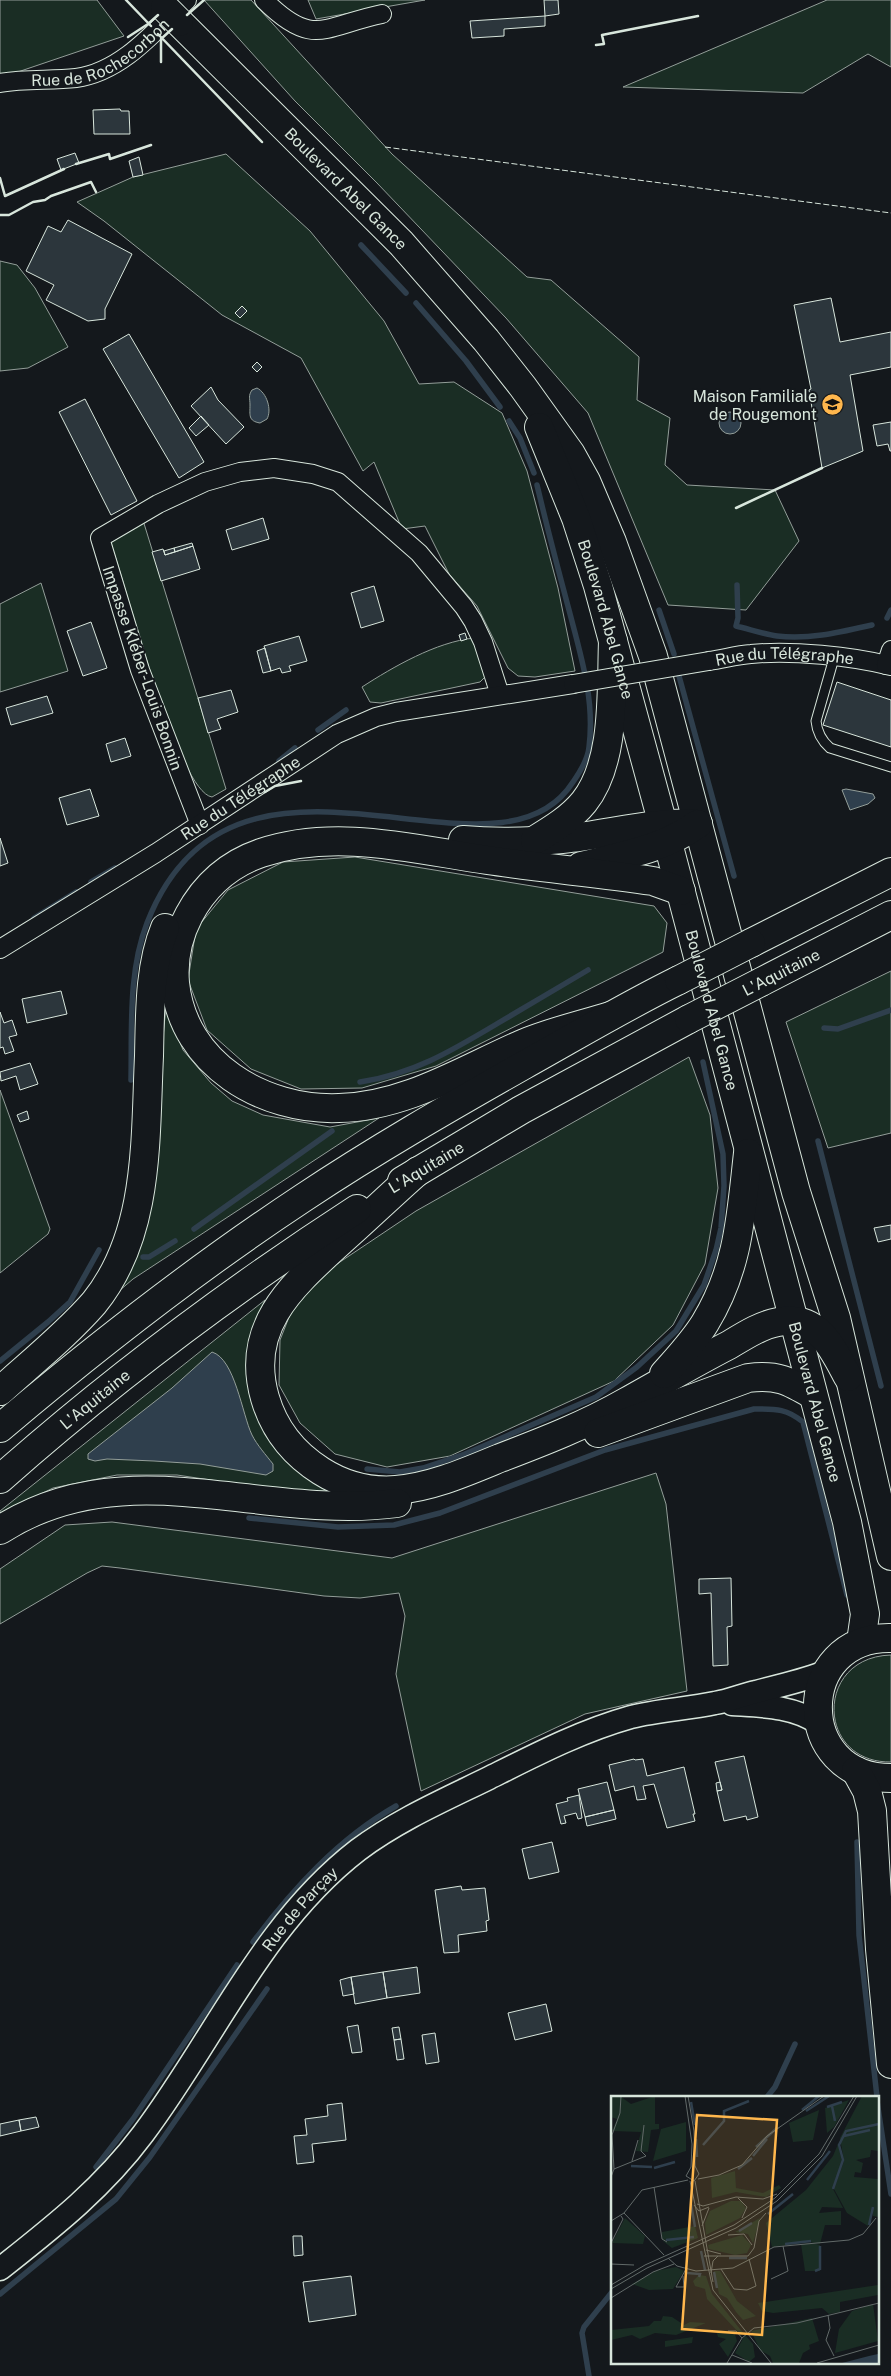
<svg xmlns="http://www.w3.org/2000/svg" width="891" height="2376" font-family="'Public Sans',sans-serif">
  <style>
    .green { fill: #1a2d24; stroke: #939e99 }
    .water { fill: #2f3f4d; stroke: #939e99 }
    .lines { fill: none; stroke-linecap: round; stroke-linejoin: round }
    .stream { stroke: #2f3f4d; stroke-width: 5.5 }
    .building { fill: #2c363c; stroke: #d8e6dc }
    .service-casing { stroke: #d8e6dc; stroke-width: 11 }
    .minor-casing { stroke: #d8e6dc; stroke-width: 20 }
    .tertiary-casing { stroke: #d8e6dc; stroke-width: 25 }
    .primary-casing { stroke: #d8e6dc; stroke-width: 30 }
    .motorway-casing { stroke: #d8e6dc; stroke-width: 30 }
    .service { stroke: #14181c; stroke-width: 9 }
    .minor { stroke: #14181c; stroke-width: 18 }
    .tertiary { stroke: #14181c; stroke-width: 22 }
    .primary { stroke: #14181c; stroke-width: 28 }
    .motorway { stroke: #14181c; stroke-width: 28 }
    .minor-bridge-casing { stroke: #d8e6dc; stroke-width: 20; stroke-linecap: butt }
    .primary-bridge-casing { stroke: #d8e6dc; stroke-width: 30; stroke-linecap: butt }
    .motorway-bridge-casing { stroke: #d8e6dc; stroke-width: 30; stroke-linecap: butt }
    .minor-bridge { stroke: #14181c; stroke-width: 18 }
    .primary-bridge { stroke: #14181c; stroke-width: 28 }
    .motorway-bridge { stroke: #14181c; stroke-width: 28 }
    .fence { stroke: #d8e6dc; stroke-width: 1; stroke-dasharray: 6 2.5; stroke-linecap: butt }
    .wall { stroke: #d8e6dc; stroke-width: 2.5 }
    .labels { text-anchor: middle; stroke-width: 4; stroke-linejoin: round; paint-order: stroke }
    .street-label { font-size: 16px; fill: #d8e6dc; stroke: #14181c }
    .poi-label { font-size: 16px; fill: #d8e6dc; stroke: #14181c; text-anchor: end }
    .inset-river { fill: none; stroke: #2f3f4d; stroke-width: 2.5 }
    .inset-road { fill: none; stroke: #626a69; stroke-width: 1 }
    .view { fill: #ffb74d; fill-opacity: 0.15; stroke: #ffb74d; stroke-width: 2.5 }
    .inset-edge { fill: none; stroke: #d8e6dc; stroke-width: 2.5 }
  </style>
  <rect width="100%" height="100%" fill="#14181c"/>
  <path class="green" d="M0,0H97L124,36L0,78Z
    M204,0H251L392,154L527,277L551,280L639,357L637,400L670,418L665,465L687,485L775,490L799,541L746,610L668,605L588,413L506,318L377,183L295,101Z
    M308,0H425L316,19Z
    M827,0H891V67L868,54L803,93L623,87Z
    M226,154L310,231L384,321L419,384L454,382L502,413L527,471L558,588L575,671L535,677L518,676L508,668L477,606L449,574L425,526L402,529L374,462L363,471L301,358L222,315L104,221L77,202L133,177Z
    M0,261L17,265L35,288L68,347L28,368L0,371Z
    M142,517L226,789L212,797C178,792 126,585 112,547L111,541Z
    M41,583L68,671L0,692V604Z
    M474,638L487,675L480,682L381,703L370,702L362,687C393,667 436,642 474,638Z
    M355,857L654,906L667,923L663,952L436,1066L362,1088L301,1089L251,1069L207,1030L188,980L196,929L228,890L283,862Z
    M891,971V1133L828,1148L786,1022Z
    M166,1006L183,1050L211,1083L232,1101L263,1115L330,1127L379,1118L133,1279L119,1291L146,1219L157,1165L160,1128L161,1059Z
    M689,1057L710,1115L718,1188L705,1264L673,1325L614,1381L450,1456L387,1467L335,1454L300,1423L279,1385L280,1340L295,1302L328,1270L416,1211Z
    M0,1090L50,1229L48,1234L0,1273Z
    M265,1300L252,1336L249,1379L352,1496L311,1495L177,1475H117L53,1488L0,1514V1511Z
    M656,1473L666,1504L687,1691L585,1714L421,1791L396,1674L405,1616L399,1593L360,1598L324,1596L120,1568L102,1566L87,1573L0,1624V1569L65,1525L112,1522L392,1558Z
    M891,1655V1762C816,1763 814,1657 891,1655Z"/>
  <path class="water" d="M257,388C267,393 272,410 267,419L260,423C248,421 250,415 250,405C250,398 248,396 252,390Z
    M719 423a11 11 0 1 1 22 0a11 11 0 1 1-22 0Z
    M846,789L873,794L875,798L868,804L850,810L842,790Z
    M212,1352C235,1359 242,1414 252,1435C257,1445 266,1455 273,1464V1471L266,1475L200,1464L154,1461L107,1459L95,1461L88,1459V1454L172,1388Z"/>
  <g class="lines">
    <path class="stream" d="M361,245L406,293
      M416,303L466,361L500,407
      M509,421L520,438L534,473
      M737,585L738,618L736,626C749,629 763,634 777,636C809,640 841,632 872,625
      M659,610L674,654
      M887,618L891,610
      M679,676L734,876
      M318,730L346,710
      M279,761L295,748
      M91,882L115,868
      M34,918L76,892
      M824,1028L838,1029L891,1010
      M131,1080C132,1029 128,972 147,923C234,700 496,903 573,782C580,772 588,759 589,747C595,700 581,656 569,610C558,569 547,527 537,485
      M360,1082C414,1074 453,1050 500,1022C529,1005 559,987 588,970
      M818,1141L881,1386
      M194,1229L332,1131
      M143,1257H149L175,1241
      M0,1361L48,1322L70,1302L99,1250
      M367,1469L400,1472L423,1468L465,1454L596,1397L637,1367L676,1331L704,1285L716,1250L721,1228L724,1186L723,1154L703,1062
      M249,1518L338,1527L394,1525L440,1513L605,1450L754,1409C775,1409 786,1408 803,1422L847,1595
      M857,1842L859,1935L877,2097
      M253,1942C293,1889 338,1839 396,1806
      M767,2097L775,2087L795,2044
      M877,2101L891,2194
      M96,2167L133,2119L237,1965
      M0,2294L116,2199L150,2157L267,1989
      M589,2376L582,2333L584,2327L612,2292"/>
  </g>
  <path class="building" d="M544,0H558L559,14L545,16Z
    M545,16V26L504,29V36L472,38L470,21Z
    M120,109L121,111H129L130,134H94L93,110Z
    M75,153L79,163L61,170L57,159Z
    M139,157L143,175L133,177L129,161Z
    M68,220L132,254L105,309V319L88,321L46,300L54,285L26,271L48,226L61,232Z
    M831,298L840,342L891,332V367L850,375L863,451L822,468L809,390L811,389L794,305Z
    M242,306L247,311L240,318L235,313Z
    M129,334L204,462L179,478L103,349Z
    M257,362L262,367L257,372L252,367Z
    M211,387L218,400L244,427L226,444L191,406Z
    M85,399L137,501L111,515L59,412Z
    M201,416L209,425L196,436L189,428Z
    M891,422V451H890L888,444L877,446L873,425Z
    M263,518L269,539L232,550L226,530Z
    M192,543L193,546L175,552L174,548Z
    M193,546L200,569L161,581L152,552L163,549L165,555Z
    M174,548L175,552L165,555L164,551Z
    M374,586L384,621L361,628L351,593Z
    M91,622L107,668L83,676L67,631Z
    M465,633L467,639L461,641L459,635Z
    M299,636L307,661L289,666L291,671L282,673L280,668L271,671L264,646Z
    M265,648L271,671L263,673L257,651Z
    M837,682L891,700V747L823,725Z
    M231,690L238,712L217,719L221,729L208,733L198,698Z
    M47,696L53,713L11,725L6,708Z
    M125,738L131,756L111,762L106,744Z
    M90,789L99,816L67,825L59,798Z
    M0,838L8,863L0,866Z
    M61,991L67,1014L27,1023L22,999Z
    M0,1012L4,1023L12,1020L17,1035L9,1037L14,1051L5,1054L3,1047L0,1048Z
    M30,1063L38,1084L20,1090L16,1076L1,1081L0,1072Z
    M27,1111L29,1119L20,1122L17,1115Z
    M891,1225V1239L878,1242L874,1228Z
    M731,1578L732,1626L727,1627L728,1665L713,1666L711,1593L699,1594V1579Z
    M744,1756L758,1817L747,1820L746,1816L724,1821L717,1791L722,1790L715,1762Z
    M634,1759L635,1760L643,1759L647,1776L684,1767L695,1814H693L695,1821L667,1828L654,1784L643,1786L646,1799L637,1800L634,1786L615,1791L609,1765Z
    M607,1782L614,1810L585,1817L578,1789Z
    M720,1782L722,1790L717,1791L716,1783Z
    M579,1795L582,1818L578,1819L576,1813L564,1816L566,1823L561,1824L556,1804L568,1801L567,1798Z
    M614,1810L616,1819L587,1826L585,1817Z
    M552,1842L559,1872L529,1879L522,1849Z
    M461,1886L462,1890L485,1888L489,1920L486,1921L487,1931L458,1935L459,1952L444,1953L435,1890Z
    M417,1967L420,1993L387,1998L383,1972Z
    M383,1972L387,1998L355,2004L351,1977Z
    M351,1977L354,1994L343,1996L340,1980Z
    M546,2004L552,2031L515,2040L508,2013Z
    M358,2025L362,2052L352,2053L347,2027Z
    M399,2027L401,2039L394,2040L392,2028Z
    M435,2033L439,2062L426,2064L422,2035Z
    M401,2039L404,2059L397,2060L394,2040Z
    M342,2103L346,2140L312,2144L314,2162L297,2164L294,2136L307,2135L305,2119L328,2116L327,2105Z
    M36,2117L39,2127L21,2131L19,2120Z
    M19,2120L21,2131L0,2136V2124Z
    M293,2236H302L303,2255L294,2256Z
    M351,2276L356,2315L309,2322L303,2282Z"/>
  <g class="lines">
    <defs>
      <path id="service" d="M834,658L816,721C817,732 822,741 830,748L891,767"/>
      <g id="minor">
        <path d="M264,0C313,49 324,26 382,14"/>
        <path id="s1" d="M0,83C25,78 51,81 76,78C122,72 156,30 187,0"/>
        <path id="s2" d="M709,661C723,659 737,655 751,654C791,650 852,656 891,666"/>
        <path d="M886,665L891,650"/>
        <path d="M200,825L140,670L100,538L158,504L205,482L240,472L274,468L313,474L338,482L419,553L464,607L473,621L483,642L500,695"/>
        <path id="s3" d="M0,949L156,853L337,734L376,717L396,712L573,684"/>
      </g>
      <g id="tertiary">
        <path d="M732,1704C762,1706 793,1706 818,1723"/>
        <path id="s4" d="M0,2269C53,2227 102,2189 143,2134C214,2040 262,1924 358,1850C398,1820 444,1800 489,1778C535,1755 581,1731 631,1717C658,1710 687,1709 715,1703C729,1701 742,1695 756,1692C781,1685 804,1681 827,1671"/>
      </g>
      <g id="primary">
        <path id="s5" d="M179,22L401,243L486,340L523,387L571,454L586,481L612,542L653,656L796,1192L836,1318L891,1556"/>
        <path id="s6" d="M539,427L576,518L598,586L668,843L847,1522L865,1614L861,1642"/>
        <path d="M891,1638C794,1636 793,1778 891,1778"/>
        <path d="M856,1771L867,1791L872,1811L880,1949L891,2064"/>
      </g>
      <g id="motorway">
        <path d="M463,840C496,843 529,842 562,839C608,835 651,821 698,824"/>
        <path d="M535,840C553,829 571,818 584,802C616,762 611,691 613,641"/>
        <path d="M581,866C624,855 661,850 698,824"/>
        <path d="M751,943L891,872"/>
        <path d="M761,982L891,915"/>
        <path d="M610,1016C581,1025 550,1032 522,1044C464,1069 405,1107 339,1108C263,1111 183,1064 175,983C173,959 178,936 189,915C205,885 229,864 261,853C334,828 413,849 487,860C542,868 598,873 653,881L681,891"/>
        <path d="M418,1171C392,1194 367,1218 341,1241C293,1285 244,1326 265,1398C274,1429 294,1454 321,1471C343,1485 370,1492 396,1490C432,1487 466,1472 500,1458C542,1442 586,1425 626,1402C660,1383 694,1363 729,1345C744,1336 761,1325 778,1322C818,1314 832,1347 848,1377"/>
        <path d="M402,1181L521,1110L689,1019"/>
        <path d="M664,1374C678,1358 694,1341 705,1323C739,1267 741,1215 748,1153"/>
        <path d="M0,1391C31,1363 66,1335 94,1303C150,1234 145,1139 149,1056C150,1014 149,967 165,928"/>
        <path d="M0,1428C97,1346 197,1268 303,1198C375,1150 450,1107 524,1065C576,1036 626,1006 679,980"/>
        <path d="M598,1433L748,1378C777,1374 789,1381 813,1395"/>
        <path id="s7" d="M0,1479C112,1380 232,1290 357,1209"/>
        <path d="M0,1530C125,1449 263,1521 397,1503"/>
      </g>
    </defs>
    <use href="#service" class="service-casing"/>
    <use href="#minor" class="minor-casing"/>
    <use href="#tertiary" class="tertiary-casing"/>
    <use href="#primary" class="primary-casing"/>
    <use href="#motorway" class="motorway-casing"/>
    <use href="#service" class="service"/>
    <use href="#minor" class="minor"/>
    <use href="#tertiary" class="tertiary"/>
    <use href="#primary" class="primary"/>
    <use href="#motorway" class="motorway"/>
    <defs>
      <path id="minor-bridge" d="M573,684L709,661"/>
      <path id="primary-bridge" d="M165,8L179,22"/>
      <path id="motorway-bridge" d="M679,980L751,943
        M689,1019L761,982"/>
    </defs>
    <use href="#minor-bridge" class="minor-bridge-casing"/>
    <use href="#primary-bridge" class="primary-bridge-casing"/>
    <use href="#motorway-bridge" class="motorway-bridge-casing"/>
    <use href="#minor-bridge" class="minor-bridge"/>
    <use href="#primary-bridge" class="primary-bridge"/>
    <use href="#motorway-bridge" class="motorway-bridge"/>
    <path class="fence" d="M385,147L891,213"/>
    <path class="wall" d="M126,0L151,26
      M187,15L204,0
      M158,34L262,142
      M128,37L148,24L158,15
      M596,45L604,44L602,35L698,16
      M161,62V39L172,29
      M76,164L109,154L110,159L151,145
      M0,178L5,196L64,169
      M0,215H9L33,202L45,200L51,196L91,182L96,192
      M736,508L822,468
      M265,792L275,786L301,781"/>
  </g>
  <defs>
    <symbol id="school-disc" viewBox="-11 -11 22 22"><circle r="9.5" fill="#ffb74d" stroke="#14181c"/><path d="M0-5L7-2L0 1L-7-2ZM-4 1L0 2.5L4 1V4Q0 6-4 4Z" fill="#111"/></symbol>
  </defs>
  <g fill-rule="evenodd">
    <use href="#school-disc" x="820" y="392" width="25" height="25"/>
  </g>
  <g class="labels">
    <g class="street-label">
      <text dy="6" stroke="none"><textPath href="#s1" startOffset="108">Rue de Rochecorbon</textPath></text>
      <text dy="6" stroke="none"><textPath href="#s5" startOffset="236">Boulevard Abel Gance</textPath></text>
      <text dy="6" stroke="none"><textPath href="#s6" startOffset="204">Boulevard Abel Gance</textPath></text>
      <text dy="6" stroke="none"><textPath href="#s2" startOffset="76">Rue du Télégraphe</textPath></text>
      <text transform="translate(143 668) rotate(71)" y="6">Impasse Kléber-Louis Bonnin</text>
      <text dy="6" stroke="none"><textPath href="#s3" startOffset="284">Rue du Télégraphe</textPath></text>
      <text transform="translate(781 972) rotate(-27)" y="6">L'Aquitaine</text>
      <text dy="6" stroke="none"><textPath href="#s6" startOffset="609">Boulevard Abel Gance</textPath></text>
      <text transform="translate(426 1167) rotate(-31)" y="6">L'Aquitaine</text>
      <text dy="6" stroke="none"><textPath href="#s7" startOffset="124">L'Aquitaine</textPath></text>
      <text dy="6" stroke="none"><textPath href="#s6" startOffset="1014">Boulevard Abel Gance</textPath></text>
      <text dy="6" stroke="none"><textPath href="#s4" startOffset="472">Rue de Parçay</textPath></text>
    </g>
    <g class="poi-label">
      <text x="817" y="402">Maison Familiale<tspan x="817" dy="18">de Rougemont</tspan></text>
    </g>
  </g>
  <g transform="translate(611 2096)">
    <rect width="268" height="268" fill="#14181c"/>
    <path d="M0,0H9L20,8L44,0V28H48V33L40,34L37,56L25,55L30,36L1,35L6,23L0,21ZM251,0H267V55L260,54L259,61L245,64L252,67L250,77L244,76L243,81L267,83V121L262,120V111L257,130L236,117L223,93L233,65L229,42ZM238,4L223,31L216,37L214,12ZM208,14L202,44L182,46L178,27ZM75,26V55L42,65L50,33ZM227,48L231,65L222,93L232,112L211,111L208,117L230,115V129H214L209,148L198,146L161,151L155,127L195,94L222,60ZM124,75L125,92L152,97L168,89L170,92L155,101L125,96L101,102L100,82ZM120,105H130L135,112L129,122L95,139L94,127L99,115ZM14,122L34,140L32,148L1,147ZM149,122L142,147L137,138L124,136ZM84,130L87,142L61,152L52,145L58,146L51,143V136ZM131,139L140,149L136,157L124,159L98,153L97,149ZM202,147L209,149V175H194L190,148ZM65,171L73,175L62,193L38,194L21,188L44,175ZM103,175H109L126,205L145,220L132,224L125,216L116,202L108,198ZM88,179L95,180L101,198L133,238L130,239L96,203L94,193L84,190L82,185ZM267,189V199L229,206V216L218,218L211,212L162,217L151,215L147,207ZM262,208L267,245L224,257L228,233L241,215ZM52,220L61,221L73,229L79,226L95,227L65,239L44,237L29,243L21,239L0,244V234L38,230L43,225H50ZM201,222L208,245L198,249L199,253L192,257L188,267H162L159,260L149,254L140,235ZM123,235L126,245L117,261L108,248L115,243L107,241L106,237ZM134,239L142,248L144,261L138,266L124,257ZM82,241L81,247L54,251V245Z" fill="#1a2d24"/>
    <path d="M267,258V267H231L258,260Z" fill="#2f3f4d"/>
    <path class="inset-river" d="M80,6L84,29M221,10L224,25M216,11L231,6M191,14L208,0M195,15L218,0M233,40L259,34M85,43L86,61M92,49L113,25V15L138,5M145,51L167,31M142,60L156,43M20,70L41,71M43,72L64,66M127,73L141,62M196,84L219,55M222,93L232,64L228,49L235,35L268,28M80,108L84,131M157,118L182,98M258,129L262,111M128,135L141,127M55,144L83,141M174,148L200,145M90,155L94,174M118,162H136M204,175L209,173V150M103,176L106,192M76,177L89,178L88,181"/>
    <path class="inset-road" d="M74,0L81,48L80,71L75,80L83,85L88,78L84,70L83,35L77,0M21,65L27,44M3,73L35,60L30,55L33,29M0,81L3,73L1,39L9,17L10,0M87,83L108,79L131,69L156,40L213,0M79,85L102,194L160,267M84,85L102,186M43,91L51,143L56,146M127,102L136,111L131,122M86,108L92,110L125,101L152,103L166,98M83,109L88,115L98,111M13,117L53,159M0,125L13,117L31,94L77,84M91,130L98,112M117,139L133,138L141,149M0,147L12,123L10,120M95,154L110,158M93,160H137L143,152L148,125L155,117M57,162L66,170L85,175L122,172L163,151L238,144L252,138L265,122M0,168L23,169M110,173L123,193L136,194L145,190L138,163M100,177L102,165L107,160M72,180L73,191H65L75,173M160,183L177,175L172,150M0,189L34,169L123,129L164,102L208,58L243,0M0,193L36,172L125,132L166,105L211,60L246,0M0,202L42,176L63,168M217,219L219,232L215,244L223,260M131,242L143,232L186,227L268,207M121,259L141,267M116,267L131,242L125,235H117M206,267L268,249"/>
    <path class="view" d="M86,19L166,24L151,239L71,233Z"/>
    <rect width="268" height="268" class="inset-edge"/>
  </g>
</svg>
